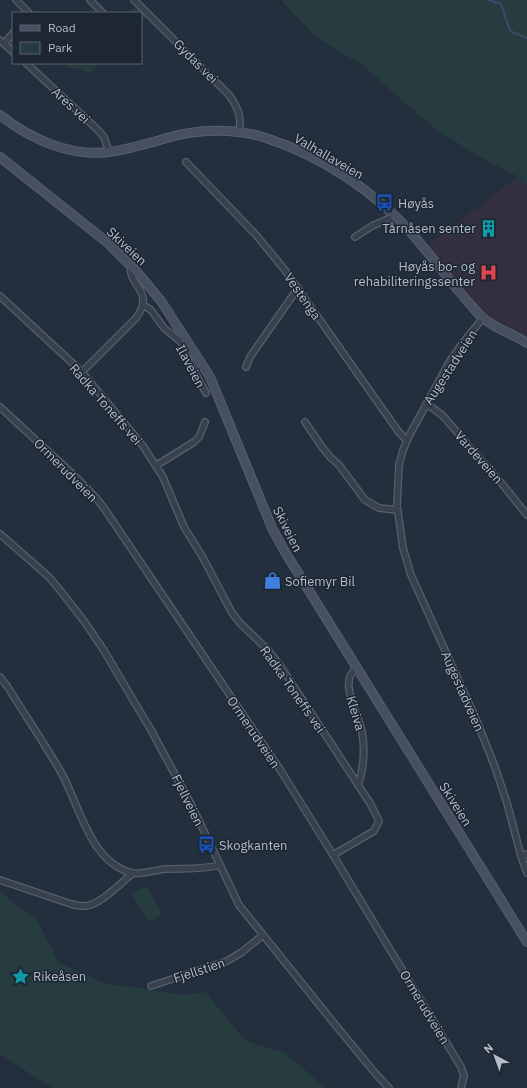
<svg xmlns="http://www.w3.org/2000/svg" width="527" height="1088" font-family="'IBM Plex Sans',sans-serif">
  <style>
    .medical { fill: #32303f }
    .green { fill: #263c3f }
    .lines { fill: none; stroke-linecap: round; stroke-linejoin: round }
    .stream { stroke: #394c67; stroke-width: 2 }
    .street-casing { stroke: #565f6c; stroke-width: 8 }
    .secondary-casing { stroke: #565f6c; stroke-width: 10 }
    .street { stroke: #38414e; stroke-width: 5.5 }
    .secondary { stroke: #465061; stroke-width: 8 }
    .labels { text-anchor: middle; stroke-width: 3; stroke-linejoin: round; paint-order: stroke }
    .street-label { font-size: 13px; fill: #b4bcc9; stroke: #1d2633 }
    .poi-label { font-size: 13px; fill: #b4bcc9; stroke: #1d2633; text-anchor: start }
  </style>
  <rect width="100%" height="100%" fill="#242f3e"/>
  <path class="medical" d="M518,177L527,188V338L496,322L486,315L472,300L428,245Z"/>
  <path class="green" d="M281,0H527V188L518,177L478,156L433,127L361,64L317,38Z
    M137,6L147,17L141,23V13H130Z
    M63,63H99L87,74L80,69L69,68Z
    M147,886L162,914L148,922L132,894Z
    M0,892L37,920L59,963L104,983L184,995L205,992L246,1041L285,1053L326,1088H52L0,1054Z"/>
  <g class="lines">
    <path class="stream" d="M489,0L501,4L510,31L527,38"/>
    <defs>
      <path id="street" d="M16,0L29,13
        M90,0L103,13
        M134,0L230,96C238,108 242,117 239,132
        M0,40L13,52
        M4,44L13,33
        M26,63L98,130L104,137L109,152
        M186,162L257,236L284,269L398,431L407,441
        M355,237L372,226L395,216
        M0,296L82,372L143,446L163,477L184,527L202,556L232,613L240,623L268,650L279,664L370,803L379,821L374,831L333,855
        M143,305L151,310L164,328L181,342L185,349L189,362L206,393
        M483,318L461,345L450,361L410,434L403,450L399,465L397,505L403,548L411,575L476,719L495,767L507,803L521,856L527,873
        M246,367L250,357L298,288
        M82,372L136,318C156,291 127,285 131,266
        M426,404L434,409L443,416L503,485L527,515
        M0,407L77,478L97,499L106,511L281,771L333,855L461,1067L464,1076L461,1088
        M305,422L322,447L331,458L339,465L365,500L379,508L397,510
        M157,465L194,442L199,437L205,422
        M0,534L49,577L63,594L84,621L103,649L151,730L193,808L239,905L333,1022L375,1073L389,1088
        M357,668C337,681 359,714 362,732C365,748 364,769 358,785
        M0,677L7,686C25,715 45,744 62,774C80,807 90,862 132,873C140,875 156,870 165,869C183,868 202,870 220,865
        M521,856L527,854
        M0,880L71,904C75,905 80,906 84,906C99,906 121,883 133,873
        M151,986L227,961L242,952L263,935"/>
      <path id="secondary" d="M0,115C30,139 70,157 109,152C132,149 155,141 178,135C207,129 238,129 266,138C322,156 376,192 414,236C429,254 443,271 457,289C466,299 474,310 484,319C498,330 513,334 527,343
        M0,157L108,243L137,272L161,301L210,377L272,528L285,552L527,942"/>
    </defs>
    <use href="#street" class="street-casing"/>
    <use href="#secondary" class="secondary-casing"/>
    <use href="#street" class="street"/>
    <use href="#secondary" class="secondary"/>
  </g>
  <defs>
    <symbol id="bus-bare" viewBox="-9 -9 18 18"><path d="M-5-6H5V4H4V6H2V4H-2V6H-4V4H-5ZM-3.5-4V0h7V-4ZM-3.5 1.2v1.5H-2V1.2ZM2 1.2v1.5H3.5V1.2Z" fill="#1a4fb4" stroke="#1d2633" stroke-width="2.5" paint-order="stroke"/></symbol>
    <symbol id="building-bare" viewBox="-9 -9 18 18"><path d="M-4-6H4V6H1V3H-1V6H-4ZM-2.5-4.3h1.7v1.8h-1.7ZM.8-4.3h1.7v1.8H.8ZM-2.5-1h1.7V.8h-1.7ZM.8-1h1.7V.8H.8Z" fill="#0f9aa8" stroke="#1d2633" stroke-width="2.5" paint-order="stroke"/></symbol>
    <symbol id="hospital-bare" viewBox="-9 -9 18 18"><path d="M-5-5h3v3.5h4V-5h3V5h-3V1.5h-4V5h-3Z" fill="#e0444e" stroke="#1d2633" stroke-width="2.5" paint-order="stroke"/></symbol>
    <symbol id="shop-bare" viewBox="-9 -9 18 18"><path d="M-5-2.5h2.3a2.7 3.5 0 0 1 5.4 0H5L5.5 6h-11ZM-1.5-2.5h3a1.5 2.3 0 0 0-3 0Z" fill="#3f7fe0" stroke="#1d2633" stroke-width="2.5" paint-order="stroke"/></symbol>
    <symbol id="sight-bare" viewBox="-9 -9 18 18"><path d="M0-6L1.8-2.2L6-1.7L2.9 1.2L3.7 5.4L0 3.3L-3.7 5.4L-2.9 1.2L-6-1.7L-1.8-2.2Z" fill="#0f9aa8" stroke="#1d2633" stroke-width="2.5" paint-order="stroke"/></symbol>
  </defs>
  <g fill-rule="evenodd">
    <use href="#bus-bare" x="372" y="190" width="25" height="25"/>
    <use href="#building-bare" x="476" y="216" width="25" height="25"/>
    <use href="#hospital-bare" x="476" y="260" width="25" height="25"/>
    <use href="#shop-bare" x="260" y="568" width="25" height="25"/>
    <use href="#bus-bare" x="194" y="832" width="25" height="25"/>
    <use href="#sight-bare" x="8" y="964" width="25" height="25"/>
  </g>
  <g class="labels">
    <g class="street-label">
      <text transform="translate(196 61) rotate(45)" y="5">Gydas vei</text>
      <text transform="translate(71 105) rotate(43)" y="5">Ares vei</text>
      <text transform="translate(329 156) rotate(30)" y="5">Valhallaveien</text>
      <text transform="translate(127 246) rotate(43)" y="5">Skiveien</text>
      <text transform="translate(303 296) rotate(55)" y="5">Vestenga</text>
      <text transform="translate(191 366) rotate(62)" y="5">Ilaveien</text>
      <text transform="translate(450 367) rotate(-57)" y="5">Augestadveien</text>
      <text transform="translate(106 404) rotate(49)" y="5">Radka Toneffs vei</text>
      <text transform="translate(479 457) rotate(49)" y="5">Vardeveien</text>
      <text transform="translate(66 470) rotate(45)" y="5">Ormerudveien</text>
      <text transform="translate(288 529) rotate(63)" y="5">Skiveien</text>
      <text transform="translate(293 689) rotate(55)" y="5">Radka Toneffs vei</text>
      <text transform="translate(463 691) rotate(66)" y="5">Augestadveien</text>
      <text transform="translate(356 713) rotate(74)" y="5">Kleiva</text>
      <text transform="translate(254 732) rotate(56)" y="5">Ormerudveien</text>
      <text transform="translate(188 800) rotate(64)" y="5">Fjellveien</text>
      <text transform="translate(456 804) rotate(58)" y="5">Skiveien</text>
      <text transform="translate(199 970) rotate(-18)" y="5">Fjellstien</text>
      <text transform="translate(425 1007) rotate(59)" y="5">Ormerudveien</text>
    </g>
    <g class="poi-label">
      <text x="398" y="208">Høyås</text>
      <text x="476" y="233" text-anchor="end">Tårnåsen senter</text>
      <text x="475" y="271" text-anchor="end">Høyås bo- og<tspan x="475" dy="15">rehabiliteringssenter</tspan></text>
      <text x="285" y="586">Sofiemyr Bil</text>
      <text x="219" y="850">Skogkanten</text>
      <text x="33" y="981">Rikeåsen</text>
    </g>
  </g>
  <rect x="12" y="12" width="130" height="52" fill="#1d2633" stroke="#59626f"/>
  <rect x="20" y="25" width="20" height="6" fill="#465061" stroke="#59626f"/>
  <text x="48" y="32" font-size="12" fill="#b4bcc9">Road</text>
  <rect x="20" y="42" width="20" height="12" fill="#263c3f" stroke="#59626f"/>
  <text x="48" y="52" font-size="12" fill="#b4bcc9">Park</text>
  <g transform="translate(495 1056) rotate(319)" stroke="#1d2633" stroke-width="3" paint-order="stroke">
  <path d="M0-3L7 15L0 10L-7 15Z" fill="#b4bcc9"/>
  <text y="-6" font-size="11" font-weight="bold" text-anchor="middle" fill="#b4bcc9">N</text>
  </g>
</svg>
